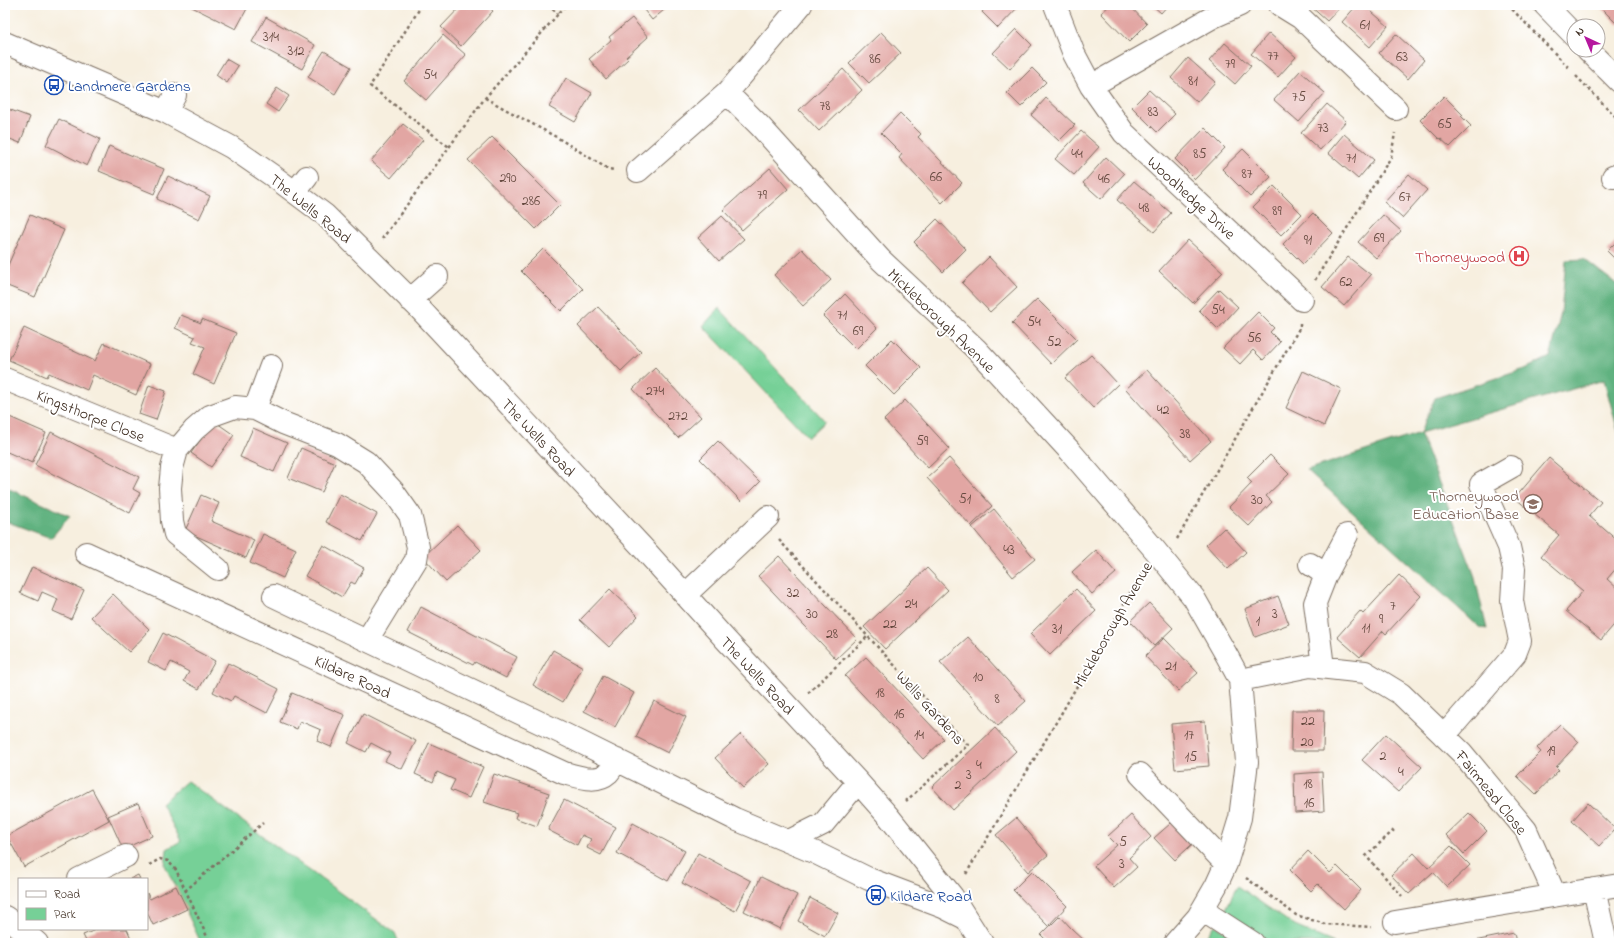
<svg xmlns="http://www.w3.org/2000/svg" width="1624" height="948" font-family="'Indie Flower',sans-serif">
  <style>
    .green { fill: #76d097; stroke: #587d5a }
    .forest { fill: #60b280; stroke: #4e6e4f }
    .building { fill: #e2a6a3 }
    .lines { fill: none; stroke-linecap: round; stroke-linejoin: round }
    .minor-casing { stroke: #7d6f62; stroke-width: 24 }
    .path { stroke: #7d6f62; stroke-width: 2.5; stroke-dasharray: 3 3; stroke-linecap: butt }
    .minor { stroke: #fff; stroke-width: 22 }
    .labels { text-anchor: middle; stroke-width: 4; stroke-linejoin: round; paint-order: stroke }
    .number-label { font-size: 14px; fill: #65493f }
    .transit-label { font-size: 16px; fill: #164399; stroke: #fff; text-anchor: start }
    .street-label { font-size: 16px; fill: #3b2a1e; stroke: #fff }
    .health-label { font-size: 16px; fill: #be3a42; stroke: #fff; text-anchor: end }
    .education-label { font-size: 16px; fill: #785e54; stroke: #fff; text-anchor: end }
  </style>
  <rect width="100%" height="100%" fill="#fff"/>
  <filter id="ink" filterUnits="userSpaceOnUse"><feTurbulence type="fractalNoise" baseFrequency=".025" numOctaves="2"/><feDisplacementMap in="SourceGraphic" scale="8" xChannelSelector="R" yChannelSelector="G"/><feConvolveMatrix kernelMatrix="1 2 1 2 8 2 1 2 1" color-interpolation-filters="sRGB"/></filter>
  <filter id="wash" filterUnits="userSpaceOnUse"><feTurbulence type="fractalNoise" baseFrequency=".012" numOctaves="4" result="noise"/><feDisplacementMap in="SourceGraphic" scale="16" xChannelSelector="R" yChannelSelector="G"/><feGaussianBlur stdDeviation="0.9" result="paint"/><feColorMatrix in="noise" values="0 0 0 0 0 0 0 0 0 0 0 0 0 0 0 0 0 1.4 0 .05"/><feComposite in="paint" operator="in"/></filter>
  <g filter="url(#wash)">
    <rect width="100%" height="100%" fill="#f7efdf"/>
    <path class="green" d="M719,308L825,421L808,437L703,326Z
      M187,781L395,933L399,943H201L165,865L167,849L181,841L161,803Z
      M1237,886L1295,926L1334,943H1271L1225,911Z
      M1215,925L1242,943H1203Z"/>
    <path class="forest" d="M1584,259L1619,286V435L1604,380L1420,433L1474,574L1487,629L1479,627L1307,470L1420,433L1435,398L1525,369L1550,357L1561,313L1566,260Z
      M5,487L70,516L51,538L5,521Z"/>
    <g id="blocks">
      <path class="building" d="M188,5H249L236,29Z
        M462,5H486L493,11L461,46L441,27Z
        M640,5H670L652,20Z
        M988,5H1020L998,28L982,12Z
        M1110,5H1129L1147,24L1129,42L1101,13Z
        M1152,5H1168L1161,13Z
        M1309,5H1342L1327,21Z
        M1357,5H1364L1388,26L1370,47L1342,22Z
        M1598,5H1619V26Z
        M266,17L315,45L302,69L252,42Z
        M632,18L648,37L626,57L628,59L606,79L589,59L611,40L609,37Z
        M1016,29L1032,45L1010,69L993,53Z
        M881,32L901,53L869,83L849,63Z
        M1269,33L1296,57L1278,77L1251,54Z
        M1396,34L1424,60L1408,79L1379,53Z
        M443,35L466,55L426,100L404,81Z
        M1225,43L1251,66L1235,84L1209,61Z
        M324,51L351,67L335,94L308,77Z
        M1188,58L1215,82L1197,102L1171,78Z
        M226,59L238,66L227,83L216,75Z
        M1032,68L1046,82L1021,107L1007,93Z
        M843,69L862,90L819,131L799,110Z
        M1300,71L1325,93L1299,122L1274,100Z
        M566,78L592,93L575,122L549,107Z
        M277,88L289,96L278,112L266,104Z
        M1149,90L1175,114L1157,132L1132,107Z
        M1444,96L1463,115L1461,116L1471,126L1450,147L1440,138L1439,139L1420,120Z
        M1046,98L1075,125L1059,141L1031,115Z
        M1327,104L1346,121L1320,150L1301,133Z
        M5,108L30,117L20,143L5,137Z
        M900,113L921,134L918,137L962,183L942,203L899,158L902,154L881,133Z
        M59,119L100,139L87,166L46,145Z
        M403,124L423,140L391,178L371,161Z
        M1205,128L1225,148L1195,179L1175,159Z
        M1081,131L1099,147L1074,175L1055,159Z
        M1344,134L1374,160L1358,179L1328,153Z
        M492,137L560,205L536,229L468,160Z
        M109,146L164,169L154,194L99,171Z
        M1243,149L1271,177L1250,197L1222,169Z
        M1106,157L1124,174L1101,199L1083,183Z
        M770,168L788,189L742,230L723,210Z
        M1409,174L1427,190L1402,218L1384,202Z
        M168,176L210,196L199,219L157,199Z
        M1134,181L1171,213L1154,232L1117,200Z
        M1274,186L1302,214L1281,235L1253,207Z
        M1313,213L1333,233L1303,264L1283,244Z
        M30,215L64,230L35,297L5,285V272Z
        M1383,215L1401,231L1376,258L1358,242Z
        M722,216L744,239L719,261L698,238Z
        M937,219L966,249L943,272L914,242Z
        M1619,239V263L1607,251Z
        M1188,240L1223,272L1193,303L1159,271Z
        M543,249L583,289L561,311L521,271Z
        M802,249L831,280L803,306L774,275Z
        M989,257L1017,287L990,312L962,283Z
        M1348,257L1371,275L1344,306L1322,287Z
        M1219,289L1238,307L1218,329L1199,310Z
        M845,294L877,328L856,349L823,316Z
        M1037,299L1077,339L1051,364L1012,323Z
        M598,307L641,352L621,371L578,326Z
        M1258,312L1274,328L1270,332L1280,342L1263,360L1253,350L1240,364L1223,348Z
        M181,315L201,323L202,319L236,333L214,384L193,374L205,347L192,342L195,337L175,328Z
        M24,328L95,361L104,343L150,364L136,395L93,375L87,390L49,373L47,377L9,360Z
        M892,339L921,368L894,395L865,366Z
        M1091,355L1118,384L1093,408L1065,378Z
        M655,368L701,417L678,438L633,389Z
        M1147,370L1211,441L1190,460L1126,389Z
        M1303,371L1341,389L1324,426L1286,408Z
        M149,385L166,391L156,420L139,414Z
        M905,400L949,448L928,468L884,420Z
        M5,415L46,433L32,463L5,451Z
        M214,421L234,435L211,467L191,453Z
        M253,428L287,443L274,472L240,457Z
        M51,432L139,477L133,489L140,493L130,513L35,465Z
        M718,441L760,482L741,501L700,459Z
        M301,448L335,463L322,492L288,478Z
        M1270,455L1289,474L1266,496L1272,502L1249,526L1229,507L1252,483L1247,478Z
        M949,458L992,506L971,526L927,478Z
        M1549,458L1601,502L1589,516L1619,542V565L1607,579L1619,590V619L1601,640L1566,611L1583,591L1541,556L1559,535L1515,498Z
        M340,494L377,514L362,541L326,522Z
        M201,495L219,503L211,521L254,540L246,558L185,531Z
        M994,509L1035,559L1013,577L972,527Z
        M457,525L481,550L446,582L423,557Z
        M1224,528L1246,552L1228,569L1206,545Z
        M263,534L296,549L283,578L250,563Z
        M323,545L364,568L355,584L351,582L342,597L305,576Z
        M1096,550L1116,573L1092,594L1072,572Z
        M779,556L857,639L836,659L758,576Z
        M32,567L84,590L71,619L53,611L58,599L42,592L38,601L20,593Z
        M927,568L948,590L885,649L864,627Z
        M1399,575L1421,596L1386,634L1383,631L1360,657L1337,637L1360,611L1363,614Z
        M610,589L638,616L609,647L580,620Z
        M1076,589L1096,611L1050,655L1030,634Z
        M113,594L150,630L129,652L91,617Z
        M1278,596L1289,624L1255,637L1245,609Z
        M1149,603L1173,628L1154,646L1130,621Z
        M421,607L517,657L506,678L475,662L473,665L408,632Z
        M163,633L215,661L199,689L184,681L189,672L171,662L166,671L148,662Z
        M968,637L1026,701L998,726L940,662Z
        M1164,638L1198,673L1178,691L1145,656Z
        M553,650L583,667L563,702L533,685Z
        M866,657L944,739L923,759L845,676Z
        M228,663L279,689L267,713L234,696L231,701L213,692Z
        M603,676L634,693L615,727L584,711Z
        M292,693L345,715L331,747L317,741L321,730L300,721L297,729L280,722Z
        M654,701L686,717L668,753L636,737Z
        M1292,710H1324L1323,751H1291Z
        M363,714L416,741L402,769L385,761L390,753L371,743L366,752L348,743Z
        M1205,721L1209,766L1175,769L1171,724Z
        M1560,724L1579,742L1556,767L1559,770L1536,794L1517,776L1541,752L1537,748Z
        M995,728L1016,751L953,810L932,787Z
        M741,734L769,764L743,788L715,758Z
        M1386,734L1422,767L1398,792L1362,760Z
        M429,743L483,767L469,798L450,790L455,780L437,772L433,782L415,774Z
        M1322,772L1324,811L1295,813L1294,774Z
        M494,774L549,793L537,826L515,818L517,813L484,802Z
        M92,789L109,820L24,867L7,836Z
        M564,800L616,827L601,855L587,848L591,839L582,835L577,845L548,830Z
        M138,803L152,836L123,849L108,816Z
        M1588,803L1615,829L1599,846L1572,821Z
        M1469,813L1487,831L1464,854L1446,835Z
        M1131,815L1151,837L1129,858L1137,867L1114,888L1094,866L1117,845L1108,836Z
        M1179,816L1200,837L1175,860L1154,838Z
        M1016,818L1048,855L1028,872L996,835Z
        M633,823L685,851L668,881L617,853Z
        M1451,846L1470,865L1447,887L1433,872L1409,894L1391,875L1414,853L1428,868Z
        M1308,851L1330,873L1337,866L1361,890L1344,909L1318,884L1311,891L1290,870Z
        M698,853L751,881L735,911L682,883Z
        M1032,871L1067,906L1048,926L1013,890Z
        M138,875L140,879H130Z
        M761,877L797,895L780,929L744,911Z
        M176,886L187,909L153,925L147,912V893L150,899Z
        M810,898L838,913L825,936L798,921Z
        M1060,916L1071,928L1087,943H1049L1041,935Z
        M98,929H127L133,943H87L83,935Z
        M1514,933L1516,943H1475L1474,941Z"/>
    </g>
  </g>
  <g filter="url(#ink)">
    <use href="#blocks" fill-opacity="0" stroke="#7d6f62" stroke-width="1"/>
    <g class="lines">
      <defs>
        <path id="minor" d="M1055,5L1074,54L1091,86L1124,133L1302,300
          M1280,5L1301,18L1396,109
          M1545,5L1574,35
          M5,43L166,112L231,147L273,176L325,215L420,309L642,547L725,639L858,782L889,817L952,896L982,943
          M1588,50L1619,81
          M1091,86L1213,17L1240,5
          M727,93L760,126L881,260L976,349L1070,451L1155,550L1194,598L1227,656L1240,680L1247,762L1240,818L1226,864L1216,886L1198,917L1175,943
          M166,112L175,95
          M638,171L727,93L801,5
          M1613,177L1619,175
          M295,192L307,177
          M410,300L437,276
          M5,379L177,450
          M255,409L271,366
          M86,553L564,773C578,776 596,784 608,773C611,770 614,764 617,760
          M1310,564L1326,575
          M218,569L175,534L172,521L170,488L172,468L177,450L194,430L210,416L235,407L255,409L283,423L337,444L366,462L393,491L410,515L418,547L416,560L367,640
          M685,595L768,517
          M274,596L566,735L735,819L816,853L869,879L943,907L965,918
          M1323,667L1315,603L1326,575L1347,535
          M1240,680L1310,666L1365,672L1401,694L1462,753L1526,830L1555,895
          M1444,736L1515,654L1520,641L1512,601L1514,569L1509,547L1481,484L1511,467
          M1140,774L1226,864
          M789,841L823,824L858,782
          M79,879L126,856
          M1594,889L1606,943
          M1202,910L1253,943
          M5,917L19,927
          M1395,922L1619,885
          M21,929L37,943"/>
      </defs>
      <use href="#minor" class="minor-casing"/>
      <path class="path" d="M422,5L370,86L449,147
        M548,5L558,14
        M1508,5L1570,69
        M1576,76L1619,120
        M485,98L558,138L608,169L614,170
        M382,239L485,98L566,5
        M1315,280L1391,157L1395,133
        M1177,539L1300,327V323
        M779,540L968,745L906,801
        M808,693L867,637
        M1394,830L1366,856L1402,896
        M149,865L160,859L168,861L176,870L210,943
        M966,874L1061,714L1142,572
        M1246,878L1296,915L1325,924L1371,927
        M185,891L263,823"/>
      <use href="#minor" class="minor"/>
    </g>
  </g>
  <defs>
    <symbol id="bus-ring" viewBox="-11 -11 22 22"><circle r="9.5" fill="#fff" stroke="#1a4fb4" stroke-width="1.5"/><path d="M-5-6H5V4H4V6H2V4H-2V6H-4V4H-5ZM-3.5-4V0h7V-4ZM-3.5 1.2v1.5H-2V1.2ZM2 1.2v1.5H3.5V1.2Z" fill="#1a4fb4"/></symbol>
    <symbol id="hospital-ring" viewBox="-11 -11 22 22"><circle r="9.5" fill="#fff" stroke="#e0444e" stroke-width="1.5"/><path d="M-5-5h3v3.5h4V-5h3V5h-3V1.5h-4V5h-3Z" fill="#e0444e"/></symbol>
    <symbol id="school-ring" viewBox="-11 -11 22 22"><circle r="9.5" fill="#fff" stroke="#8d6e63" stroke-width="1.5"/><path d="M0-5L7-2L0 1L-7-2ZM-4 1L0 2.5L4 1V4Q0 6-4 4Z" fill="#8d6e63"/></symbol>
  </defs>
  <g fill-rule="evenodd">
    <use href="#bus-ring" x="43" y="74" width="22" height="22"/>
    <use href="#hospital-ring" x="1508" y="245" width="22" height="22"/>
    <use href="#school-ring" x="1522" y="493" width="22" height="22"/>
    <use href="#bus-ring" x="865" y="884" width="22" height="22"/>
  </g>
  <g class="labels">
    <g class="number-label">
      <text x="1365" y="29">61</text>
      <text x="271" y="41">314</text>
      <text x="296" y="55">312</text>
      <text x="1273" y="60">77</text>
      <text x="1402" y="61">63</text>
      <text x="875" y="63">86</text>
      <text x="1230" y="68">79</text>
      <text x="430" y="79">54</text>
      <text x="1193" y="85">81</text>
      <text x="1299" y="101">75</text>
      <text x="825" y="110">78</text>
      <text x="1153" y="116">83</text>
      <text x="1445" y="128">65</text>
      <text x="1323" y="132">73</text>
      <text x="1077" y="158">44</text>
      <text x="1200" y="158">85</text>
      <text x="1351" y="162">71</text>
      <text x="1247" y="178">87</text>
      <text x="936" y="181">66</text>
      <text x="508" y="182">290</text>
      <text x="1104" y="183">46</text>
      <text x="762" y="199">79</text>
      <text x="1405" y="201">67</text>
      <text x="531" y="205">286</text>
      <text x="1144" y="212">48</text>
      <text x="1277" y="215">89</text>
      <text x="1379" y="242">69</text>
      <text x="1308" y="244">91</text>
      <text x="1346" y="286">62</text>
      <text x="1218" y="314">54</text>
      <text x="842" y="319">71</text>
      <text x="1034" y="326">54</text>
      <text x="858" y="335">69</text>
      <text x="1254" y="342">56</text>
      <text x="1054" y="346">52</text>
      <text x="655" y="395">274</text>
      <text x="1163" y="414">42</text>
      <text x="678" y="420">272</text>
      <text x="1185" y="438">38</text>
      <text x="922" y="445">59</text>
      <text x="965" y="503">51</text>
      <text x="1257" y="504">30</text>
      <text x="1009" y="554">43</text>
      <text x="793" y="597">32</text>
      <text x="911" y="608">24</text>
      <text x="1393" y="610">7</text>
      <text x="812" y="618">30</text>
      <text x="1275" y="618">3</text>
      <text x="1381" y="623">9</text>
      <text x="1258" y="625">1</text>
      <text x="890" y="628">22</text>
      <text x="1366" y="632">11</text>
      <text x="1057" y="633">31</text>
      <text x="832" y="638">28</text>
      <text x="1171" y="670">21</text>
      <text x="978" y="681">10</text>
      <text x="880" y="697">18</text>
      <text x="997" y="703">8</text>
      <text x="899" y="718">16</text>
      <text x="1308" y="725">22</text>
      <text x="919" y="739">14</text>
      <text x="1189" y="739">17</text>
      <text x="1307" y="746">20</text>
      <text x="1551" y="755">19</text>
      <text x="1383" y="760">2</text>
      <text x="1191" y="761">15</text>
      <text x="979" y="769">4</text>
      <text x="1401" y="776">4</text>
      <text x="969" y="779">3</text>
      <text x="1308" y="788">18</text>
      <text x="958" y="789">2</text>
      <text x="1309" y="807">16</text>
      <text x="1123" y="846">5</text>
      <text x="1122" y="868">3</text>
    </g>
    <g class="transit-label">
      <text x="68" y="91">Landmere Gardens</text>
      <text x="890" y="901">Kildare Road</text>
    </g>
    <g class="street-label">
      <text transform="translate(1192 197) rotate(43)" y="6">Woodhedge Drive</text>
      <text transform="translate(311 208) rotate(39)" y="6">The Wells Road</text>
      <text transform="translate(942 320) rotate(44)" y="6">Mickleborough Avenue</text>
      <text transform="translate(91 415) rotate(22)" y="6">Kingsthorpe Close</text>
      <text transform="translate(539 437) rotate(47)" y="6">The Wells Road</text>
      <text transform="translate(1112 624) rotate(-60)" y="6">Mickleborough Avenue</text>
      <text transform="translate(758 675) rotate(47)" y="6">The Wells Road</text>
      <text transform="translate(353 676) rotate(25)" y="6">Kildare Road</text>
      <text transform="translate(931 707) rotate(48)" y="6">Wells Gardens</text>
      <text transform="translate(1492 792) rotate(51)" y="6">Fairmead Close</text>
    </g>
    <g class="health-label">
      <text x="1505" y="262">Thorneywood</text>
    </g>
    <g class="education-label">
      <text x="1519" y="501">Thorneywood<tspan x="1519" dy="18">Education Base</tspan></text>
    </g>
  </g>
  <rect width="1624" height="948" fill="none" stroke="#fff" stroke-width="20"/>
  <rect x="18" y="878" width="130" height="52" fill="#ffffff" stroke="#b1aaa5"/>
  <rect x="26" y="891" width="20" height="6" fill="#ffffff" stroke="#b1aaa5"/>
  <text x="54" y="898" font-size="12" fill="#3b2a1e">Road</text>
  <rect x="26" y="908" width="20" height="12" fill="#76d097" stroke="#b1aaa5"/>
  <text x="54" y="918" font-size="12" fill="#3b2a1e">Park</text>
  <g transform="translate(1586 38) rotate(316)"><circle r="19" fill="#ffffff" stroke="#b1aaa5"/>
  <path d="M0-3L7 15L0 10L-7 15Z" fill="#b5179e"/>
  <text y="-6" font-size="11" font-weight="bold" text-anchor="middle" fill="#3b2a1e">N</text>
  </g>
</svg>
